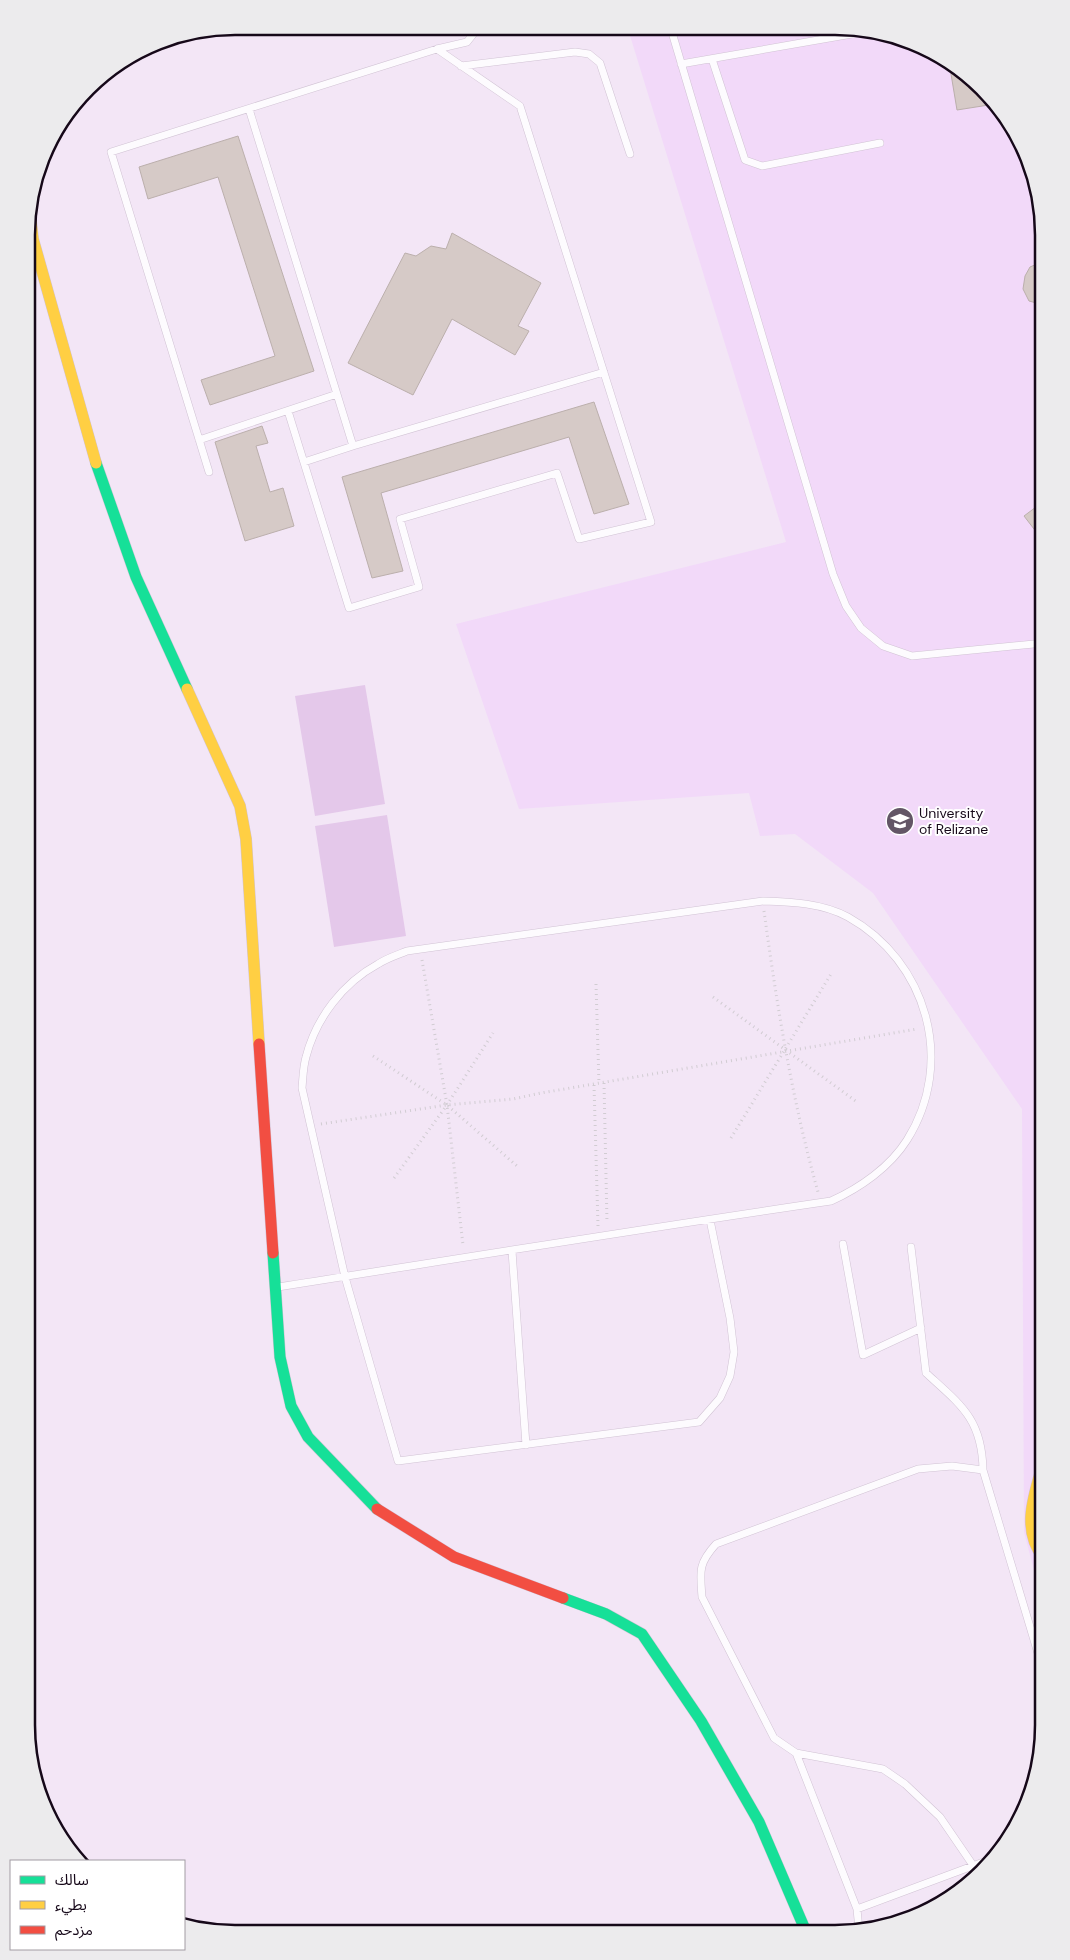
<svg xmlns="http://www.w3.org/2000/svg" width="1070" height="1960" font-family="'DM Sans','Noto Sans Arabic',sans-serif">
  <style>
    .built { fill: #f2d9f9 }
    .green { fill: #e4c8ea }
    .building { fill: #d6cac7; stroke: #bbafac }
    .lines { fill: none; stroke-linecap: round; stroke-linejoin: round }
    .lane-casing { stroke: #d1c3d4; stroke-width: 8 }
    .fast-casing { stroke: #d1c3d4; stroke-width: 12 }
    .slow-casing { stroke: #d1c3d4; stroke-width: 12 }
    .jam-casing { stroke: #d1c3d4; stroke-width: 12 }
    .path { stroke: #d1ccd2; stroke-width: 3; stroke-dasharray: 1 4; stroke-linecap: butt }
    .lane { stroke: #fdfbfe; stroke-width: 7 }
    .fast { stroke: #16e098; stroke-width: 11 }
    .slow { stroke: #ffcf43; stroke-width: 11 }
    .jam { stroke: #f24e42; stroke-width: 11 }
    .labels { text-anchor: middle; stroke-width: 4; stroke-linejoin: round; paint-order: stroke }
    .poi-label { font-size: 14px; fill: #160819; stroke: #fff; text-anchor: start }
    .rim { fill: none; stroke: #160819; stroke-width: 2.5 }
  </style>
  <rect width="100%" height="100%" fill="#f3e6f6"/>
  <path class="built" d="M628,29L875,30L927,48L972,78L1008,119L1033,168L1044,235L1043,1605L1024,1532L1022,1109L873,893L795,834L760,836L749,793L519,809L456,624L786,542Z"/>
  <path class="green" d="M365,685L385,804L315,816L295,696Z
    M387,815L406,936L334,947L315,826Z"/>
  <path class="building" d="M949,62L972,78L995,104L957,110Z
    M238,136L314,371L210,405L201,380L275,356L218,177L148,199L139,167Z
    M452,233L541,283L518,326L529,331L515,355L452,319L413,395L348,363L405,253L416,256L431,246L446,249Z
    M1044,261V305L1029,301L1023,289L1025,276L1030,267Z
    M594,402L629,504L594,514L569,437L381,493L403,571L372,578L342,477Z
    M262,426L268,443L256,446L270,492L283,488L294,526L245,541L215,442Z
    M1044,501V542L1024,516Z"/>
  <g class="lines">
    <defs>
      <path id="lane" d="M671,29L833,574L846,606L861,628L883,646L912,656L1044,643
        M712,59L745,160L762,166L880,143
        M681,64L875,30
        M461,66L575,52L589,54L600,63L630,154
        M249,109L353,446
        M288,411L349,608L419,587L400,519L557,473L579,539L651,522L520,106L437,49
        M199,440L337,394
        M304,462L353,446L604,372
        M209,472L111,152L437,49L467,42L478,28
        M843,1244L863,1355L921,1328
        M911,1247L926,1373C961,1405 982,1419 983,1470
        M512,1251L526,1445
        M278,1287C462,1258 646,1228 831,1201C860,1188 890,1167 907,1140C956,1062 927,961 848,917C822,903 792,902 763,901L407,951C397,955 387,958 378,964C343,983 316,1018 306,1057C303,1067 303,1078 302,1088L345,1277L398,1461L699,1422L720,1398L730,1376L734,1352L730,1318L710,1220
        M796,1753L883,1769L905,1784L940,1817L979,1874
        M857,1909L994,1858
        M859,1930L857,1909L796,1753L774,1738L702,1597C700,1571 698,1564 716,1544L918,1469L952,1466L983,1470L1043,1670"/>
      <path id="fast" d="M96,463L136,577L187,689
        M273,1253L280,1357L291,1406L308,1437L377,1509
        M563,1598L606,1614L642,1634L701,1721L759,1822L807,1934"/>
      <path id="slow" d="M29,205L33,239L96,463
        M187,689L240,806L246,839L259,1044
        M1043,1464C1034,1495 1021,1529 1043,1557"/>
      <path id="jam" d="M259,1044L273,1253
        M377,1509L454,1557L563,1598"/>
    </defs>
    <use href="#lane" class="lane-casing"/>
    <use href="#fast" class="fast-casing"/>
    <use href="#slow" class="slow-casing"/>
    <use href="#jam" class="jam-casing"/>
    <path class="path" d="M764,911C777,1006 792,1100 818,1192
      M422,960L447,1105L463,1245
      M596,984L599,1084
      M713,997L857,1102
      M373,1056L447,1105L517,1166
      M604,1083L607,1223
      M594,1085L598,1226
      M321,1124L447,1105L513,1099L541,1093L917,1029
      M731,1138L831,974
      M394,1178L447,1105L493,1033"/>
    <use href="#lane" class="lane"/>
    <use href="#fast" class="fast"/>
    <use href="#slow" class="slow"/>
    <use href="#jam" class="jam"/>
  </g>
  <defs>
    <symbol id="university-disc" viewBox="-11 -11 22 22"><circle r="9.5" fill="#635666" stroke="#fff"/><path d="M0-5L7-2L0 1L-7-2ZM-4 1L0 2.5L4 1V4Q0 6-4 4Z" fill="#fff"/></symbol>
  </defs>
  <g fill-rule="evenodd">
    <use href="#university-disc" x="884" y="805" width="32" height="32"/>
  </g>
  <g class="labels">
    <g class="poi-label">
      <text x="919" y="818">University<tspan x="919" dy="16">of Relizane</tspan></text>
    </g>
  </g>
  <path d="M0 0H1070V1960H0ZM235 35H835A200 200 0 0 1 1035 235V1725A200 200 0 0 1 835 1925H235A200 200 0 0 1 35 1725V235A200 200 0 0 1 235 35Z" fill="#ecebed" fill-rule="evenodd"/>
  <path class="rim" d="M235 35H835A200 200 0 0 1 1035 235V1725A200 200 0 0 1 835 1925H235A200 200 0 0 1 35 1725V235A200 200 0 0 1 235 35Z"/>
  <rect x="10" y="1860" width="175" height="90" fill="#ffffff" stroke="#a29ca3"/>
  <rect x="20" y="1876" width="25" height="8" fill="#16e098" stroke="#a29ca3"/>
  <text x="55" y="1885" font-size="15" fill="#160819">سالك</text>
  <rect x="20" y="1901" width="25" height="8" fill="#ffcf43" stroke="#a29ca3"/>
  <text x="55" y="1910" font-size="15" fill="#160819">بطيء</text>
  <rect x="20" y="1926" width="25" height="8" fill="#f24e42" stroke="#a29ca3"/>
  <text x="55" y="1935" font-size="15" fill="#160819">مزدحم</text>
</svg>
